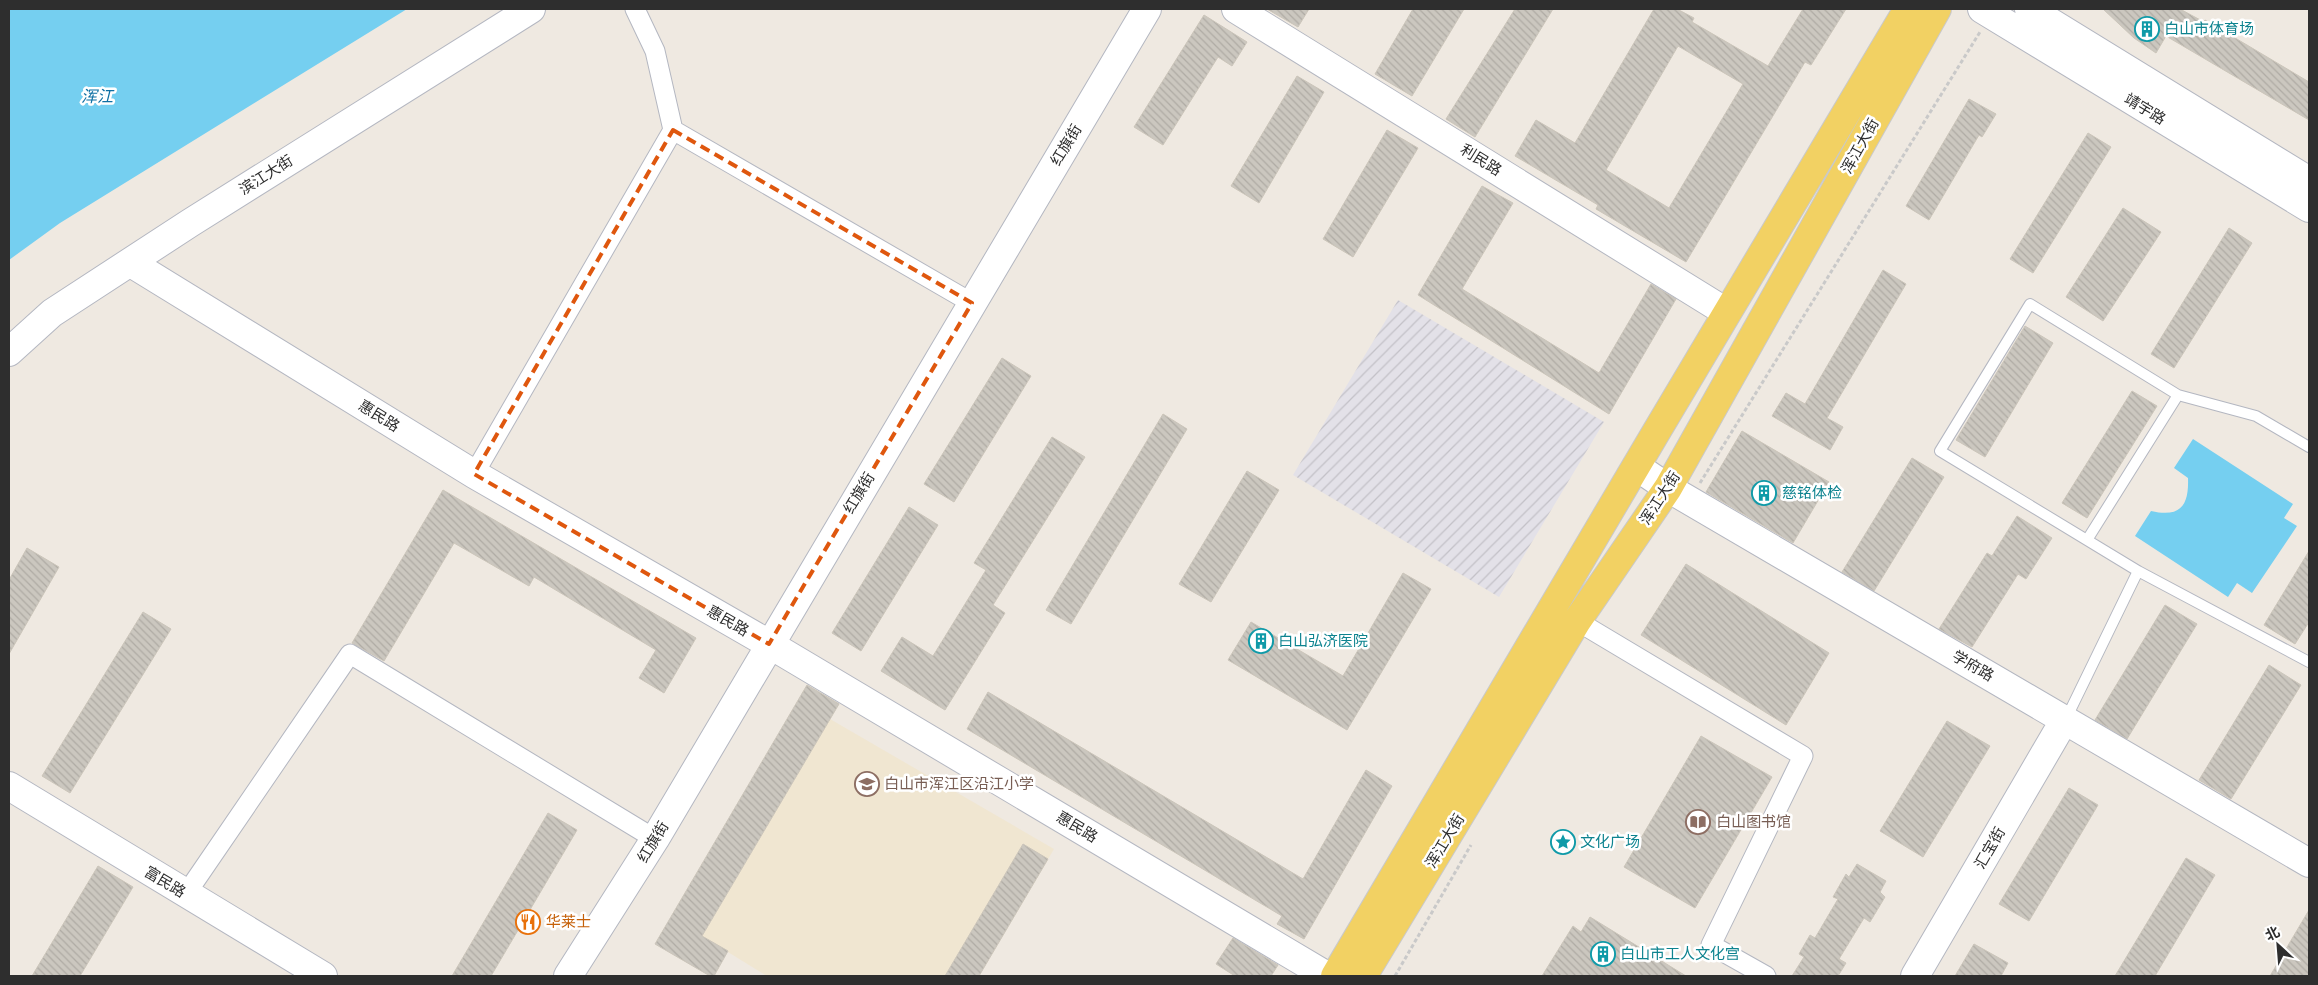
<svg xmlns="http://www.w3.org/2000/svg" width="2318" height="985" font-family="Manrope,'Noto Sans SC',sans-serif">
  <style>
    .industrial { fill: url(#industrial-furrows) }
    .education { fill: #f0e6d1 }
    .water { fill: #75cff0 }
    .building { fill: url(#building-back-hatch); stroke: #cbc5ba; fill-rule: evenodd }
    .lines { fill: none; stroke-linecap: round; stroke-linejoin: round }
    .lane-casing { stroke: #b4b7c1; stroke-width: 12 }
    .street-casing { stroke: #b4b7c1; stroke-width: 21 }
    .secondary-casing { stroke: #b4b7c1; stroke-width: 30 }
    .primary-casing { stroke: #c9c9c9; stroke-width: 30 }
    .path { stroke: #c9c9c9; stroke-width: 3; stroke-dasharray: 4 2.5; stroke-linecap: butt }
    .lane { stroke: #fff; stroke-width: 10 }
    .street { stroke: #fff; stroke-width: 19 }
    .secondary { stroke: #fff; stroke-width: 28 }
    .primary { stroke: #f2d163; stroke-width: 28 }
    .marked { fill: none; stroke: #df570e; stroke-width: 4; stroke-dasharray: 10 6; stroke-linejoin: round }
    .labels { text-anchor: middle; stroke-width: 5; stroke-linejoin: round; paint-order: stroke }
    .culture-label { font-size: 15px; fill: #0d838f; stroke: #fff; text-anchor: start }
    .street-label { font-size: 15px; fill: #2e2e2e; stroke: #fff }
    .education-label { font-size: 15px; fill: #785e54; stroke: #fff; text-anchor: start }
    .food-label { font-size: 15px; fill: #c56008; stroke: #fff; text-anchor: start }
    .water-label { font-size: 16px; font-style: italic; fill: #0d6fa3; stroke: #fff }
  </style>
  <defs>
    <pattern id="industrial-furrows" width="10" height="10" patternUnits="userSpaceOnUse" patternTransform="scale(1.25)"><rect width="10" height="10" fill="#e3e1e8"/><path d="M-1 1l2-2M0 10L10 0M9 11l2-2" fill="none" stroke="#c3c1c7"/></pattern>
    <pattern id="building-back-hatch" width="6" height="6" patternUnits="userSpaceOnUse" patternTransform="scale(1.25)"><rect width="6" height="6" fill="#cbc7bf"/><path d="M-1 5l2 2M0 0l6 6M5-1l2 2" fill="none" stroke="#afaba4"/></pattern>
  </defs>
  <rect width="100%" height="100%" fill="#efe9e1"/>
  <path class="industrial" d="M1398,300L1604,422L1499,597L1293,475Z"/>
  <path class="education" d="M830,719L1054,849L979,976H767L702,936Z"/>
  <path class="water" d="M9,9H407L60,223L9,260Z
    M2193,439L2293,504L2284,518L2297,526L2252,593L2237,583L2228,597L2135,536L2151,511C2181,518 2189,505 2188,478L2174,468Z"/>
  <path class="building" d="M1267,9H1309L1298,27Z
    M1413,9H1464L1412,96L1375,74Z
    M1515,9H1553L1475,137L1446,119Z
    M1654,9H1677L1694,18L1692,22L1768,66L1803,9H1846L1811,65L1805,62L1686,262L1596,209L1598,205L1515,156L1536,120L1575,143ZM1678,46L1743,84L1669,208L1606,170Z
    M2103,9H2180L2204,22L2205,20L2309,82V120L2166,36L2156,53L2134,38Z
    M1204,15L1247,42L1232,66L1218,57L1163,145L1134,127Z
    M1297,76L1324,92L1259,203L1231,186Z
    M1969,99L1996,114L1982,137L1979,135L1929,220L1906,206Z
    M1387,130L1418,148L1353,257L1323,239Z
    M2088,133L2111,147L2033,273L2010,259Z
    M1482,186L1513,203L1462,289L1599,373L1651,284L1676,299L1609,414L1418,295Z
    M2123,208L2161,232L2103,321L2066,297Z
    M2229,228L2252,243L2174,368L2151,354Z
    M1883,270L1906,284L1827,418L1843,427L1830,450L1772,416L1786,393L1805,404Z
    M2025,326L2053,343L1985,457L1956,440Z
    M1002,358L1031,376L954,502L924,484Z
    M2132,391L2157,406L2087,518L2062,503Z
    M1163,414L1187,429L1071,624L1046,610Z
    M1742,431L1829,482L1793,543L1706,492Z
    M1052,437L1085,457L993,605L1005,613L945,710L881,671L902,637L933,656L986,570L974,563Z
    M1912,458L1944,477L1874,591L1842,572Z
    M1247,471L1279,490L1211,602L1179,584Z
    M443,490L696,638L664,693L639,678L656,650L534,577L529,586L454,543L384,661L352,643Z
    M909,507L938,525L861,651L832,633Z
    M2017,516L2052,538L2026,579L2018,574L1972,647L1939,629L1987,553L1992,556Z
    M27,548L59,567L9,654V580Z
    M2309,551V622L2295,644L2264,625Z
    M1686,564L1829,653L1786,725L1641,635Z
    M1403,573L1431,589L1347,730L1228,660L1251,622L1343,676Z
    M2165,605L2197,624L2127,739L2095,720Z
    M143,612L171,629L70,793L42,776Z
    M2269,665L2301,685L2231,799L2199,780Z
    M807,685L839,704L702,936L728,951L714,976H710L655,944Z
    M988,692L1303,879L1366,770L1392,786L1304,939L1277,924L1282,916L967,729Z
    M1947,721L1990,746L1923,857L1880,831Z
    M1701,736L1772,777L1695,908L1624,867Z
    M2069,788L2098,805L2029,921L1999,904Z
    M548,813L577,830L491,976H452Z
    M1023,844L1048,859L979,976H945Z
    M2186,858L2215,875L2155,976H2115Z
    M1857,864L1886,881L1880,892L1885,897L1870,922L1864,918L1839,959L1846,963L1838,976H1792L1804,957L1799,954L1810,935L1815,938L1838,899L1833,897L1846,874L1849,877Z
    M98,866L133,887L80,976H32Z
    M2309,910V976H2270Z
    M1590,917L1686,976H1542L1573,926L1581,932Z
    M1233,938L1278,965L1271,976H1235L1216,964Z
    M1974,944L2008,963L2001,976H1955Z"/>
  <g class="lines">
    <defs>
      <path id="lane" d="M2178,395L2256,416L2309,447
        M2087,540L2178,395L2030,304L1940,451L2138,571
        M2066,719L2138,571L2309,662"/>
      <path id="street" d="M635,9L655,51L673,130L972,303
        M474,474L673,130
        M1577,621L1803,756L1711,945L1766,976
        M186,894L350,654L655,839"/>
      <path id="secondary" d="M1236,9L1726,312
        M1982,9L2309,208
        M2029,9L2309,181
        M131,263L474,474L769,644L1327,976
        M9,352L52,313L190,223L531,9
        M1637,467L1668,488L2309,863
        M9,786L323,976
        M568,976L655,839L1147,9
        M1915,976L2065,719"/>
      <path id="primary" d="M1335,976C1526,654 1715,330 1908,9
        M1363,976L1577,621L1668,488L1937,9"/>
    </defs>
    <use href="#lane" class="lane-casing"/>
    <use href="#street" class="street-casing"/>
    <use href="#secondary" class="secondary-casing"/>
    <use href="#primary" class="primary-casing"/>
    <path class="path" d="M1700,483L1980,32
      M1395,976L1471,845"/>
    <use href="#lane" class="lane"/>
    <use href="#street" class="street"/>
    <use href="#secondary" class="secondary"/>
    <use href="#primary" class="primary"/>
  </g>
  <path class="marked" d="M673,130L972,303L769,644L474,474Z"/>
  <defs>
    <symbol id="building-ring" viewBox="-11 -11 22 22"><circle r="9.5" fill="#fff" stroke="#0f9aa8" stroke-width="1.5"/><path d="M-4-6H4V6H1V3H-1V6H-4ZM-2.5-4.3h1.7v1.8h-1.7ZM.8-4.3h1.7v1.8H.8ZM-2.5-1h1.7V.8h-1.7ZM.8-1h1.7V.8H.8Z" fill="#0f9aa8"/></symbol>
    <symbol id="school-ring" viewBox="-11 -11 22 22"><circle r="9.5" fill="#fff" stroke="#8d6e63" stroke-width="1.5"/><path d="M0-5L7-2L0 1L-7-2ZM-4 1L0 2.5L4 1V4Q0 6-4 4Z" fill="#8d6e63"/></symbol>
    <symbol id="library-ring" viewBox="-11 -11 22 22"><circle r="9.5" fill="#fff" stroke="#8d6e63" stroke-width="1.5"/><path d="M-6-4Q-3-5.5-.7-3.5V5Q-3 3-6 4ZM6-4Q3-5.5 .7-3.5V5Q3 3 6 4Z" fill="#8d6e63"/></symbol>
    <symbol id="sight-ring" viewBox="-11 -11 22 22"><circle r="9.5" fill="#fff" stroke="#0f9aa8" stroke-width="1.5"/><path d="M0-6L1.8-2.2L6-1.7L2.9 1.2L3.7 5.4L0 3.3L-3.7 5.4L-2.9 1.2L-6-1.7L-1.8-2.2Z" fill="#0f9aa8"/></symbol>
    <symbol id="restaurant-ring" viewBox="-11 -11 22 22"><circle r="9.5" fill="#fff" stroke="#e8710a" stroke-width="1.5"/><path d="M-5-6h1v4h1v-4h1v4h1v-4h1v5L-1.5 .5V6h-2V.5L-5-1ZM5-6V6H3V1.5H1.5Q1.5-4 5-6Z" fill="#e8710a"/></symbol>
  </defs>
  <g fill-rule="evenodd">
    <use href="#building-ring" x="2133" y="15" width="28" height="28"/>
    <use href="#building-ring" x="1750" y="479" width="28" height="28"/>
    <use href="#building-ring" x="1247" y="627" width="28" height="28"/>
    <use href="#school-ring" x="853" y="770" width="28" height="28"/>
    <use href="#library-ring" x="1684" y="808" width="28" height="28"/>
    <use href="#sight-ring" x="1549" y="828" width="28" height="28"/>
    <use href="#restaurant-ring" x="514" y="908" width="28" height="28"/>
    <use href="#building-ring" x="1589" y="940" width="28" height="28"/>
  </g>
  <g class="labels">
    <g class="culture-label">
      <text x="2164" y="34">白山市体育场</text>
      <text x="1782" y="498">慈铭体检</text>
      <text x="1278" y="646">白山弘济医院</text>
      <text x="1580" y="847">文化广场</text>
      <text x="1620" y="959">白山市工人文化宫</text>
    </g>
    <g class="street-label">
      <text transform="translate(2145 109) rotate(31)" y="5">靖宇路</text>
      <text transform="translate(1066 145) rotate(-59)" y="5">红旗街</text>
      <text transform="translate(1860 146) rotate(-61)" y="5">浑江大街</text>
      <text transform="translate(1481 160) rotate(32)" y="5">利民路</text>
      <text transform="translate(266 175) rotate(-32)" y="5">滨江大街</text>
      <text transform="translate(379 416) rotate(32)" y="5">惠民路</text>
      <text transform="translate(859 493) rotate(-59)" y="5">红旗街</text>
      <text transform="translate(1660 498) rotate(-57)" y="5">浑江大街</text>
      <text transform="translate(728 621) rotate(30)" y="5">惠民路</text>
      <text transform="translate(1973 666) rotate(30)" y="5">学府路</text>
      <text transform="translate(1077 827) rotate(31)" y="5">惠民路</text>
      <text transform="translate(1445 841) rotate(-59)" y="5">浑江大街</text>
      <text transform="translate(653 842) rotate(-59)" y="5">红旗街</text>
      <text transform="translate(1990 848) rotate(-60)" y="5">汇宝街</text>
      <text transform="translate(165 882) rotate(31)" y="5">富民路</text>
    </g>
    <g class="education-label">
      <text x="884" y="789">白山市浑江区沿江小学</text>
      <text x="1716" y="827">白山图书馆</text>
    </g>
    <g class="food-label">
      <text x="546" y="927">华莱士</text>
    </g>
    <g class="water-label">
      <text x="97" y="102">浑江</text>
    </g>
  </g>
  <rect width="2318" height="985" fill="none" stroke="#2e2e2e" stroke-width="20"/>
  <g transform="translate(2278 945) rotate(334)" stroke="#ffffff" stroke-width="4" paint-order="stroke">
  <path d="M0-4L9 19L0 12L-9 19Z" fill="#2e2e2e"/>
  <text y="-8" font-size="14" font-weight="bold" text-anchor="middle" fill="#2e2e2e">北</text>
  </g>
</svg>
